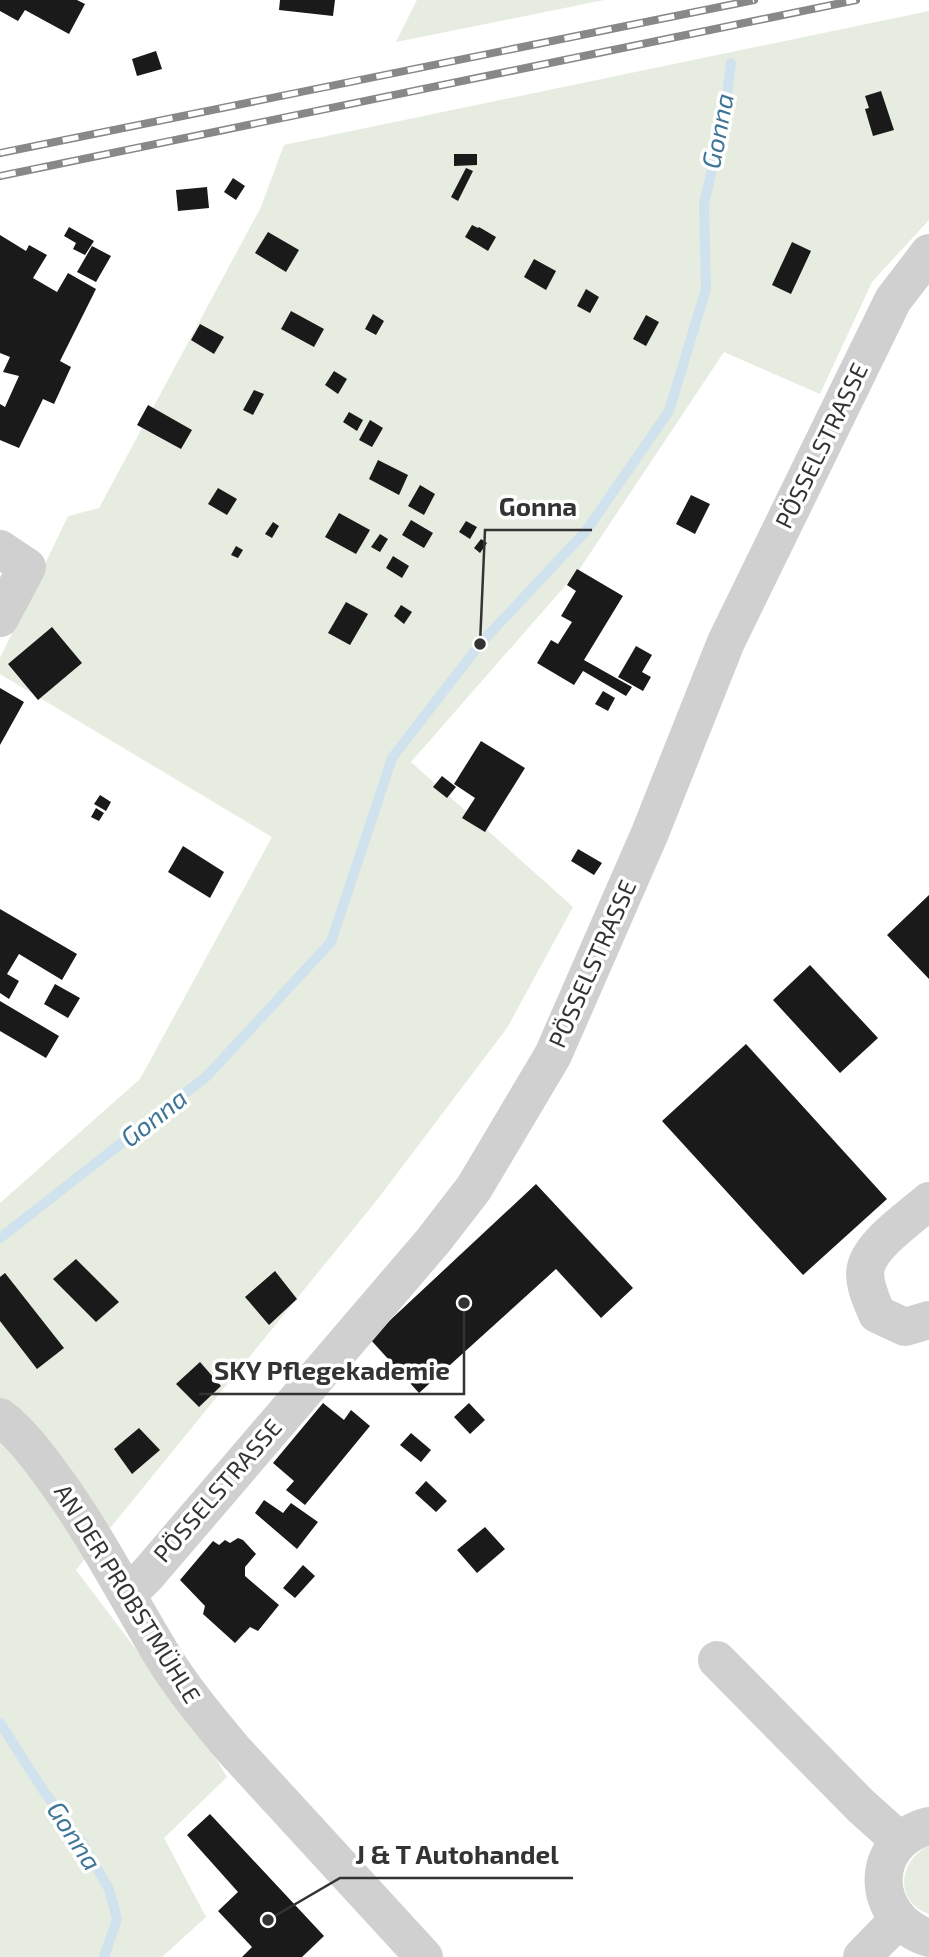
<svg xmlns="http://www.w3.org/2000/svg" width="929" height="1957" font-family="'Exo 2',sans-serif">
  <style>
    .green { fill: #e6ecdf }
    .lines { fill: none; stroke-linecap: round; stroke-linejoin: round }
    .stream { stroke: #cfe2ee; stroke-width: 10 }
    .building { fill: #1a1a1a }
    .minor { stroke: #d0d0d0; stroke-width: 38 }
    .tertiary { stroke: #d0d0d0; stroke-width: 38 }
    .rail-casing { stroke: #888; stroke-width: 8 }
    .rail { stroke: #fff; stroke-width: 5; stroke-dasharray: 16; stroke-linecap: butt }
    .labels { text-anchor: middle; stroke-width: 7; stroke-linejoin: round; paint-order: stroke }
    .street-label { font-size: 24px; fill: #333; stroke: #fff }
    .water-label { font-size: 26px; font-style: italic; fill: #3f7597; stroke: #fff }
    .leader { fill: none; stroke: #333; stroke-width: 2.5 }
    .callout-dot { fill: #333; stroke: #fff; stroke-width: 2.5 }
    .callout-label { font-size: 26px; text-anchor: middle; font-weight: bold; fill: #333; stroke: #fff; stroke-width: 7; stroke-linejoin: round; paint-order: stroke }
  </style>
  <rect width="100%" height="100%" fill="#fff"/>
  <path class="green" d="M417,0H604L396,42Z
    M929,11V220L872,282L820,394L724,352L579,570L411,762L573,907L507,1028L377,1200L76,1570L203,1738L227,1777L164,1838L206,1917L162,1957H0V1203L140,1079L272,837L0,674V658L68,516L99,508L261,207L284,145Z
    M929,1846V1914C894,1902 898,1860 929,1846Z"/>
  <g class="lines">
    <path class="stream" d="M0,1238L207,1076L331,942L392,758L480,644L586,531L669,411L706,289L704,204L724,118L731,63
      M0,1723L43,1790L83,1844L109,1889L117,1919L104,1957"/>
  </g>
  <path class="building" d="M0,0H77L85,4L69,34L25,10L18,21L0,11Z
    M280,0H335L333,16L279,10Z
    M156,51L162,69L137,76L132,59Z
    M881,91L894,130L873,136L865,109L869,108L865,96Z
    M454,154H477V165L454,166Z
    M466,168L473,171L458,201L451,197Z
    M233,178L245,186L236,200L224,192Z
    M207,187L209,208L178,211L176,190Z
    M472,225L478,228L479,227L496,237L488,251L465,237Z
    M69,227L94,241L85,255L73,249L76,243L64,236Z
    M268,232L299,250L286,272L255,253Z
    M0,235L26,251L29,245L47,255L33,278L57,292L68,273L96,289L60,361L71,367L54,404L43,399L19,448L0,440V404L5,407L19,376L3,372L10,357L0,353Z
    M792,242L811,251L791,294L772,285Z
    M92,246L111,256L96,282L77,272Z
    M534,259L556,271L546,290L524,277Z
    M586,289L599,297L590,313L577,306Z
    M291,311L324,329L314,347L281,329Z
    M373,314L384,321L376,335L365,329Z
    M646,315L659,322L646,346L633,339Z
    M200,324L224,337L214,354L191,340Z
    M334,371L347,379L338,394L325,385Z
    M254,390L264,394L253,415L243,410Z
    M148,405L192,430L181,449L137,425Z
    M349,412L363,420L357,431L343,422Z
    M370,420L383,428L372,447L359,440Z
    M378,460L408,475L399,495L369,479Z
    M420,485L435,494L424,515L408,506Z
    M218,488L237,499L227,515L208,504Z
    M691,495L710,504L695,534L676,524Z
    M339,513L370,530L356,554L325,537Z
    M411,520L433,533L424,548L402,535Z
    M466,521L477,527L470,539L459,532Z
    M273,522L279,526L272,538L265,534Z
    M380,534L388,539L380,552L371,547Z
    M481,539L487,543L480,553L474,548Z
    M236,546L243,550L238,558L231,555Z
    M393,556L409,566L402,578L386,568Z
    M577,569L623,596L584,660L632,687L626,696L583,671L574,685L537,663L551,640L558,644L572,622L561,616L576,591L567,585Z
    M346,602L368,614L350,645L328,633Z
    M401,605L412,612L404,624L394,616Z
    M52,627L82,663L38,700L8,664Z
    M636,646L652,655L642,672L651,677L643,691L618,677Z
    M0,688L24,702L0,745Z
    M603,691L615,698L608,711L595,704Z
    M481,741L525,768L485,832L462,818L475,798L454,784Z
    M442,776L456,787L447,798L433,787Z
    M100,795L111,802L106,811L94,804Z
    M96,808L104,813L99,821L91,817Z
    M183,846L224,872L210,898L168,872Z
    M578,849L602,863L594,875L571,861Z
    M929,895V979L887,935Z
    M0,909L77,954L62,980L19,954L7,974L19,981L9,999L0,993Z
    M810,965L878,1038L840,1073L773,1000Z
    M55,984L80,998L68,1018L44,1004Z
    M0,1001L59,1036L46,1058L0,1031Z
    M746,1044L887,1199L803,1275L662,1121Z
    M536,1184L633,1288L601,1318L556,1269L419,1393L370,1339Z
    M76,1259L119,1302L96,1322L53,1279Z
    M275,1271L297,1299L269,1325L245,1297Z
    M5,1273L64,1348L37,1369L0,1321V1277Z
    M200,1362L221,1386L199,1407L176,1384Z
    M323,1403L344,1420L351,1410L370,1426L305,1505L286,1490L294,1481L273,1463Z
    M469,1403L485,1420L470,1434L454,1417Z
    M139,1428L160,1450L132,1474L114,1449Z
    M411,1433L431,1450L421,1462L400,1445Z
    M426,1481L447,1501L436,1512L415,1493Z
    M264,1500L283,1513L291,1503L318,1522L297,1549L255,1513Z
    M485,1527L505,1549L477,1573L457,1550Z
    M238,1538L243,1540L256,1554L245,1567V1576L279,1605L258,1631L250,1627L235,1643L203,1614L205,1606L180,1580L213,1541L219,1545L225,1540L230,1543Z
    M303,1565L315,1576L295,1598L283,1588Z
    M210,1814L324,1936L302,1957H242L252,1947L218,1911L238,1892L187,1835Z"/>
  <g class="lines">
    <path class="minor" d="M0,549L27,567L0,618
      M929,1201C911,1217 872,1243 866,1267C862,1282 872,1301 877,1314L905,1327L929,1320
      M128,1594L148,1574L433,1241L474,1188L553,1055L650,833L726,642L893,300L929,253
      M717,1660L861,1806L900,1841
      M929,1826C867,1842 870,1919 929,1938
      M862,1957L898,1920"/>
    <path class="tertiary" d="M0,1417C22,1434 40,1459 56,1481C96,1536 127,1597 162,1655C182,1688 208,1719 233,1749L424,1957"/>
    <defs>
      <path id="rail" d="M0,153L754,0
        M0,176L856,0"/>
    </defs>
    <use href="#rail" class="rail-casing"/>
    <use href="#rail" class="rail"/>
  </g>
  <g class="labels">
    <g class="street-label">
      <text transform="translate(822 446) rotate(-64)" y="8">PÖSSELSTRASSE</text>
      <text transform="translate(593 964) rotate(-66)" y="8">PÖSSELSTRASSE</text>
      <text transform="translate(218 1491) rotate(-49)" y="8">PÖSSELSTRASSE</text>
      <text transform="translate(127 1594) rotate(58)" y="8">AN DER PROBSTMÜHLE</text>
    </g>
    <g class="water-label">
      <text transform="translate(718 131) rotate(-79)" y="9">Gonna</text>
      <text transform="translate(154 1118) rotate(-38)" y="9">Gonna</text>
      <text transform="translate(74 1836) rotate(57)" y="9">Gonna</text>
    </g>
  </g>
  <path class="leader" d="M480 644L485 530H592M464 1303L464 1394H199M268 1920L340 1878H573"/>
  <g class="callout-dot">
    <circle cx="480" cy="644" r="7"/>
    <circle cx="464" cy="1303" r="7"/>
    <circle cx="268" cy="1920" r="7"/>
  </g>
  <g class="callout-label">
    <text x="538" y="516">Gonna</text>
    <text x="332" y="1380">SKY Pflegekademie</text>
    <text x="457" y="1864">J &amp; T Autohandel</text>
  </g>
</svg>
